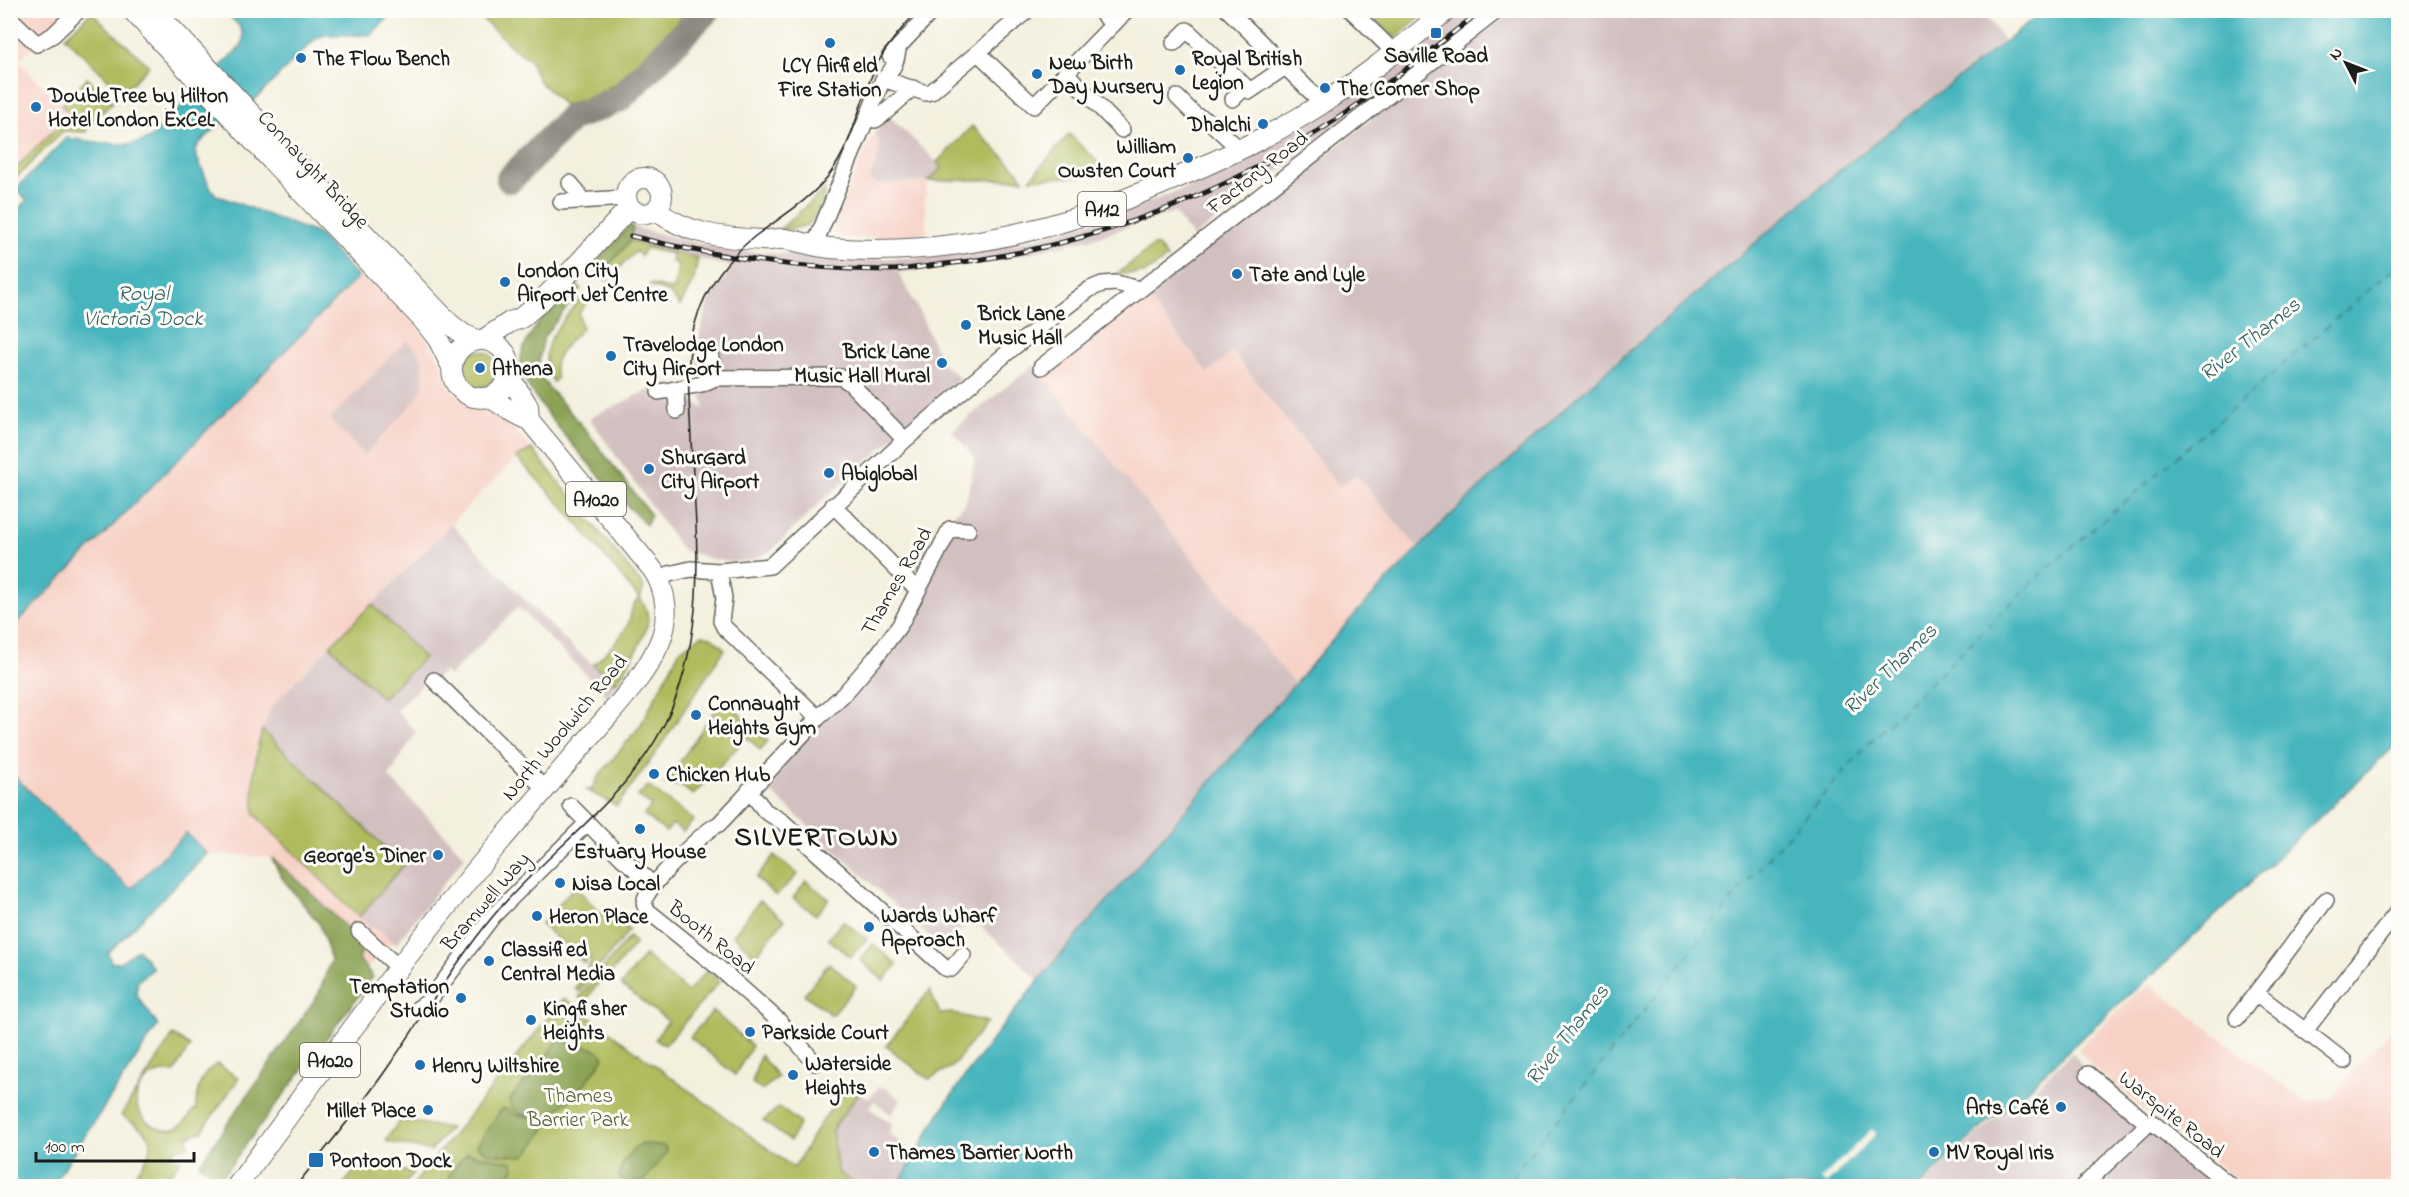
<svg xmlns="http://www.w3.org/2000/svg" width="2409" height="1197" font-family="'Indie Flower',sans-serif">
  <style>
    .built { fill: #f7d1c6 }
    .industrial { fill: #d2bfbf }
    .green { fill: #afbb5d; stroke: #666c3c; stroke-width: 1.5 }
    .forest { fill: #8ba354; stroke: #546038; stroke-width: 1.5 }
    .water { fill: #46b5be; stroke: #31686d; stroke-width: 1.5 }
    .pier { fill: #f4f0de }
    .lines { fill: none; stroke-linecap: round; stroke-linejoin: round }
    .ferry { stroke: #2f6165; stroke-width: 1.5; stroke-dasharray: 8 6; stroke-linecap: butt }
    .taxiway { stroke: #88867d; stroke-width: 28 }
    .minor-casing { stroke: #686660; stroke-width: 18 }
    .major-casing { stroke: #686660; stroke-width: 22 }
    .minor { stroke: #fff; stroke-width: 15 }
    .major { stroke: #fff; stroke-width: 20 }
    .tram { stroke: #1c1c1c; stroke-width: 1.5 }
    .rail-casing { stroke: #1c1c1c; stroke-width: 5 }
    .rail { stroke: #fdfcf7; stroke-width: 3; stroke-dasharray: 9; stroke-linecap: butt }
    .major-bridge-casing { stroke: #686660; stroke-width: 22; stroke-linecap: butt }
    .major-bridge { stroke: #fff; stroke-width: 20 }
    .poi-dot { fill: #1f6fb2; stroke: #fdfcf7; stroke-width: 2 }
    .labels { text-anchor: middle; stroke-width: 6; stroke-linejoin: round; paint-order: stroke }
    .shield { fill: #fdfcf7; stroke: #605f5e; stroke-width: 1.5 }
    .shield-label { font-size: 20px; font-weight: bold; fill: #1c1c1c }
    .poi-label { font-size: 21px; font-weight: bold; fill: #1c1c1c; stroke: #fdfcf7; text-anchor: start }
    .street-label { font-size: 21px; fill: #1c1c1c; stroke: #fdfcf7 }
    .park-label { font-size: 21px; fill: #575c36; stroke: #fdfcf7 }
    .water-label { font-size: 22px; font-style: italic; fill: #2f6165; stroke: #fdfcf7 }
    .district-label { font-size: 27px; font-weight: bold; letter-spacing: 1.5px; fill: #1c1c1c; stroke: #fdfcf7 }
  </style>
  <rect width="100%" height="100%" fill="#fdfcf7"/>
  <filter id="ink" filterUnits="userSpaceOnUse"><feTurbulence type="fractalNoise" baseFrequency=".0167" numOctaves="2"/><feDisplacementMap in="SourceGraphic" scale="12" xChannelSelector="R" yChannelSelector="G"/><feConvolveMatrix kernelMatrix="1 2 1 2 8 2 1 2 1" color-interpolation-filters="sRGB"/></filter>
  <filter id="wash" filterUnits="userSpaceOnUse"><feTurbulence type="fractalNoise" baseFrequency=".008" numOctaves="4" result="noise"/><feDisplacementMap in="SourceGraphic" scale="24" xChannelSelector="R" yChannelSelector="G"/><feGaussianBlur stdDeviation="1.35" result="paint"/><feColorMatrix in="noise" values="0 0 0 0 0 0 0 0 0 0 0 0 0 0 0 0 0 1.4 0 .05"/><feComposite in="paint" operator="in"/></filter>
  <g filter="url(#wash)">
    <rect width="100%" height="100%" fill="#f4f0de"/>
    <path class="built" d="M11,11H70L18,61L69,112L60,130L11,176Z
      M875,132L879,144L878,184L928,181L925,201L927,233L884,238H842L836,233L834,228L837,217L864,152Z
      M368,273L427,338L441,363L449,386L467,403L500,414L532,449L516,458L289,687L271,708L262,730L255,753V815L370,927L382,931L393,941L366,970L358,958L364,945L302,884L271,857L207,854L186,833L133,887H128L11,772L10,629L358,277Z
      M1145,294L1207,372L1231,352L1339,485L1356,475L1418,548L1356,613L1295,684L1042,377Z
      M2150,984L2305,1102L2331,1099L2368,1052L2385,1037L2398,1020V1186H2245L2143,1108L2092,1066L2078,1048L2133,996Z"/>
    <path class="industrial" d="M1461,11H1491L1371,101L1334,125L1301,155L1193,237L1174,212L1094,238L989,262L898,273L917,307L942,363L961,379L823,500L771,551L753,560L733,562L712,559L682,550L590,419L591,417L653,388L672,384L704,409L696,348L708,302L732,267L629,241L633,227L697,243L744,251L850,259L916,258L1016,244L1120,213L1194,185L1276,142L1382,72Z
      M1512,11H1982L2004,40L1840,170L1589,386L1418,548L1356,475L1339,486L1232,352L1208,373L1145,294Z
      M890,117L942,167L928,181L878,184L869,180L878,158L879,144L875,132Z
      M407,340L420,354L422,361L423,388L415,401L364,455L330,419Z
      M1033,365L1295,684L1039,980L972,918L943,949L761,783L887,647L912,587L911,578L925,549L939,530L966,502L975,458L952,431Z
      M451,524L572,647L616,683L607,696L518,607L449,676L444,671L428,687L424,683L396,710L416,732L389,777L465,856L396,944L382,931L370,927L359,917L403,865L262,730L271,708L278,699L330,646L382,698L424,658L372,604Z
      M2072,1053L2086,1069L2080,1076L2127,1111L2199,1173L2217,1186H1922L1996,1118H2001Z
      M879,1087L886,1088L901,1100L891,1114L874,1101L869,1108L892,1124L889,1134L918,1155L896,1186H856L838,1172L832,1130L859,1093L868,1099Z"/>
    <path class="green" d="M1372,10H1429V11L1395,38L1368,13Z
      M474,11H690L617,83L597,94L567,105L563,104L538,80L530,60L513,48Z
      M91,12L149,66L122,93L65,37Z
      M87,78L113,102L87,128L61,105Z
      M69,114L86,129V132L63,131L11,183V173L54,130L60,126Z
      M972,126L1018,171L1024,179L928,181L942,168L937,162Z
      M1069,134L1111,175L1030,179Z
      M825,189C825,199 817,217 808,224C800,229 788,229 779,230Z
      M630,241L698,258L694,279L680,306L670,293L649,286L650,284L674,290L678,264L671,262L672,254L645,248L641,256L636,251L607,281L601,275Z
      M1153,246H1158L1167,258L1145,273L1117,274Z
      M582,297L590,298L579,313L582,328C570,342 548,358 557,378L553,382C532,348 562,323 582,297Z
      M461 369a18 18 0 1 1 36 0a18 18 0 1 1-36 0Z
      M532,449L644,587L640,598C644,604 648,612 648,620C646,639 627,667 616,683L593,665C604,654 618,642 626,628C634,616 627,611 639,598L564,508L516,457Z
      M372,604L424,658L382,698L330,646Z
      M702,635L711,637L725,649L655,754L617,806L586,790L592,789L598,777L640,726L680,650Z
      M723,698L768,741L760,750L747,737L693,795L681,786L665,784Z
      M262,730L404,865L359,917L255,815C251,785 254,759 262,730Z
      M648,786L694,820L683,832L673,824L666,832L644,815L651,806L638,796Z
      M774,855L798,874L776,896L756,878Z
      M806,881L829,899L816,915L793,898Z
      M575,886L611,924L616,919L629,930L579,992L575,988L590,965L591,959L589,957L585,964L541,924Z
      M760,900L784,920L755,956L733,935Z
      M843,921L867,939L851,957L828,939Z
      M629,937L636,943L607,978L604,976L585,1001L579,997Z
      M873,944L897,964L884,981L860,960Z
      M645,955L688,992L707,970L720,981L665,1045L655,1039L668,1021L621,985Z
      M829,963L856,986L832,1015L804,994Z
      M930,990L940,1014L951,1013L987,1022L953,1066L929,1079L886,1046Z
      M564,998L794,1168L819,1125L849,1085L859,1093L832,1130L838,1172L856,1186H412Z
      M713,1011L752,1046L735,1075L690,1037Z
      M173,1035L190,1046L174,1073C153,1067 128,1089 139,1111C147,1128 172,1136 186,1121C189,1118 191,1113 194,1110H196C196,1091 200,1074 217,1064L239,1078L201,1132L187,1137L189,1146L172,1151L173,1158L181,1160L161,1186H154L155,1183H140V1181H137L141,1172H137C162,1139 150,1134 121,1115Z
      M760,1055L778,1077L762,1090L752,1083Z
      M779,1107L800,1123L790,1141L763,1121Z
      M400,1120L450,1128L431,1151L387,1142V1138Z
      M362,1162L414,1173L403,1186H342Z"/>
    <path class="forest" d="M630,225L633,227L630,241L601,273L599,269V257Z
      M575,283L581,289L544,337L537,370L548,387L586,430L651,515L646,525C622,501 519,392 520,364C521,338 556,299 575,283Z
      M271,857L302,884L364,945L363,951L358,958L373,977L220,1179L199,1164L318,995L331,960L320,925L282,878Z
      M557,1041C569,1041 597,1046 604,1057C585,1086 553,1133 513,1110L509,1102L516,1091L538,1069Z
      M505,1108L513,1114L545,1121L548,1124L531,1149L524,1156L490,1154L480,1149L477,1145L501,1110Z
      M642,1143L665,1146L667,1152L643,1182H624L619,1176C620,1164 631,1149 642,1143Z
      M467,1153L513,1162L514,1169L500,1186H473L448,1180L450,1173Z"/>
    <path class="water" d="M223,11H395L371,35H326L316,38L228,127L222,122L198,145L195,153L210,187L216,195L318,234L358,277L11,629L10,218L27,200L16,189L66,138C88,140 134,151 151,137L241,46C249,30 234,21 223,11Z
      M2044,11H2398V743L2157,971C2102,1016 2052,1067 2000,1115H1995L1920,1186H896C915,1162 923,1138 939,1114C969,1068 1004,1024 1039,980L1356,613L1449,517L1589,386L1840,170Z
      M10,772L128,887H133L186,833L207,854L108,953L111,962L119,963L138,949L153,968L138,981L136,994L158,1025L52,1186H11Z"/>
    <path class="pier" d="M1872,1129L1876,1134L1826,1184L1821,1179Z"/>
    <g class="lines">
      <path class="ferry" d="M1502,1186L1510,1179L1739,891L1872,740L2039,576L2398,265"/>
      <path class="taxiway" d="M510,179L571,118L619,99L707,10"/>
    </g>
  </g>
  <g filter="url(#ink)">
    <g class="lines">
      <defs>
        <path id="minor" d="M1099,10L1113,25
          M1228,10L1323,104
          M1351,10L1394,52
          M10,18L37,44L53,35L79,10
          M1174,43L1187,30L1250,91L1285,67
          M978,53L1034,106L1127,10
          M890,56L933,10
          M1066,73L1122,130
          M883,79L926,93L931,92L1028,10
          M1177,97L1195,115L1209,121L1235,145L1238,151
          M1233,99L1245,87
          M868,118L875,120L880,117L913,88
          M570,183L577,191L581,200
          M561,202L626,198
          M814,246L883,79C892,73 897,60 898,50
          M710,353L715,378
          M1041,367L1498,10
          M676,389L677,411
          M659,392L702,384L715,378L841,377L850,383L905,440
          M833,505L909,582L918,589
          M719,571L724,598L721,621L724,627L818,718
          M659,580L669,574L691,569L719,571L770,566L905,440L1014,347L1079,297L1090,289L1102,284L1116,283L1139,289
          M434,680L545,789
          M749,790L765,811L783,822L945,968L951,969L963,955
          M571,806L622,858L654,885
          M359,931L400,969
          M2256,993L2344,1061
          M417,1009L429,1001L493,916L587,823
          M2237,1018L2326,900
          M2305,1031L2398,911
          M815,1063L779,1021L719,968L648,911C645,907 643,904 645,899C650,884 704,830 719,824L818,718L844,694L875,658L900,625L950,529L968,530
          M2088,1074L2148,1124
          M2148,1124L2153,1123L2231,1186
          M2083,1186L2148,1124"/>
        <path id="major" d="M286,151L450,324L463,334L477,340
          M273,162L423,320L438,339L452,367
          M626 196a18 18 0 1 1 36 0a18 18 0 1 1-36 0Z
          M656,210C687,235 725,238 763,240C771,241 777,238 785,239C800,241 814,247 830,248C913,255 1002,242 1081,216C1111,206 1140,193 1169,181C1223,159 1275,134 1323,103C1367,76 1407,42 1447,10
          M483,340L510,322L521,318L540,302L574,268L629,208
          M452 369a29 29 0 1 1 58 0a29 29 0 1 1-58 0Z
          M509,376L528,406L529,420
          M237,1186C319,1073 402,959 492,851C526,811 561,771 595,731C618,704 645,676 659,644C670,620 667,591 653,570L529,420C514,415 503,405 489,397"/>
      </defs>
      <use href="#minor" class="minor-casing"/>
      <use href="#major" class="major-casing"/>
      <use href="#minor" class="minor"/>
      <use href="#major" class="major"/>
      <path class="tram" d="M296,1186C327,1146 361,1107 390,1064C425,1014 455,962 494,915C552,846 635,795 671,710C708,622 696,533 691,440C690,408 686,375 691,342C697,300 721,264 754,237C780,217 809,201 829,175C854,142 859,102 876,66C887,45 902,27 919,10"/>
      <defs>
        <path id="rail" d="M631,236C714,257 800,269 887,270C903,270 921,267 937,265C1047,254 1166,217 1263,164C1341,122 1412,65 1482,10"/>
      </defs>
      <use href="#rail" class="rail-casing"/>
      <use href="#rail" class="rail"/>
      <defs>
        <path id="major-bridge" d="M132,10L273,162
          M154,10L286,151"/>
      </defs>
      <use href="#major-bridge" class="major-bridge-casing"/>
      <use href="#major-bridge" class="major-bridge"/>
    </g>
  </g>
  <g class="poi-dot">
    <rect x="1430" y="27" width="12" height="12" rx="3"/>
    <circle cx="830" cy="43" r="6"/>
    <circle cx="301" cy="58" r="6"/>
    <circle cx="1180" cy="70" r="6"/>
    <circle cx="1037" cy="74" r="6"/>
    <circle cx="1325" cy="88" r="6"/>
    <circle cx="36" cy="107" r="6"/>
    <circle cx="1263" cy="124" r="6"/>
    <circle cx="1188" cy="158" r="6"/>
    <circle cx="1237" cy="274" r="6"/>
    <circle cx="505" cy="282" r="6"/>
    <circle cx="966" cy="325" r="6"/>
    <circle cx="611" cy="356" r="6"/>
    <circle cx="942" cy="363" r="6"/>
    <circle cx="480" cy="368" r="6"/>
    <circle cx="649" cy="469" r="6"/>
    <circle cx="829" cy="473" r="6"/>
    <circle cx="696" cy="715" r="6"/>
    <circle cx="654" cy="774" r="6"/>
    <circle cx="640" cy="829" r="6"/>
    <circle cx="438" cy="855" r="6"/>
    <circle cx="560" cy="883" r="6"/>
    <circle cx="537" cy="916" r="6"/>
    <circle cx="869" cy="927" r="6"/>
    <circle cx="489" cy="961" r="6"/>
    <circle cx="461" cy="998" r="6"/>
    <circle cx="531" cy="1020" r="6"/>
    <circle cx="750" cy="1032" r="6"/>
    <circle cx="420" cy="1065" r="6"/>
    <circle cx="793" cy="1075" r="6"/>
    <circle cx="2061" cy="1107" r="6"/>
    <circle cx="428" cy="1110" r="6"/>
    <circle cx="874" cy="1152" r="6"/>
    <circle cx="1934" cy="1152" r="6"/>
    <rect x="308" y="1152" width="16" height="16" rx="3"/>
  </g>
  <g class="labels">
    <g class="shield">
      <rect x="1078" y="192" width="48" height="34" rx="4.5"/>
      <rect x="566" y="482" width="60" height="34" rx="4.5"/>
      <rect x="300" y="1043" width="60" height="34" rx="4.5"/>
    </g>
    <g class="shield-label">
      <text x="1102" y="216">A112</text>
      <text x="596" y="506">A1020</text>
      <text x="330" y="1067">A1020</text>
    </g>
    <g class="poi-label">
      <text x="1436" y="62" text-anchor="middle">Saville Road</text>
      <text x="313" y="65">The Flow Bench</text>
      <text x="1192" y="65">Royal British<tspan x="1192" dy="24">Legion</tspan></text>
      <text x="1049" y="69">New Birth<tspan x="1049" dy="24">Day Nursery</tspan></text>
      <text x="830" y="72" text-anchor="middle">LCY Airfield<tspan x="830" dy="24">Fire Station</tspan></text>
      <text x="1337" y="95">The Corner Shop</text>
      <text x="48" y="102">DoubleTree by Hilton<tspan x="48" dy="24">Hotel London ExCeL</tspan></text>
      <text x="1251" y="131" text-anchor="end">Dhalchi</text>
      <text x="1176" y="153" text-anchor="end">William<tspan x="1176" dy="24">Owsten Court</tspan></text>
      <text x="517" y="277">London City<tspan x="517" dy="24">Airport Jet Centre</tspan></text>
      <text x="1249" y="281">Tate and Lyle</text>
      <text x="978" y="320">Brick Lane<tspan x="978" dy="24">Music Hall</tspan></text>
      <text x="623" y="351">Travelodge London<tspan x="623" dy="24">City Airport</tspan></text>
      <text x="930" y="358" text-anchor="end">Brick Lane<tspan x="930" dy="24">Music Hall Mural</tspan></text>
      <text x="492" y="375">Athena</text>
      <text x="661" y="464">ShurGard<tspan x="661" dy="24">City Airport</tspan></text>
      <text x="841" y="480">Abiglobal</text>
      <text x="708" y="710">Connaught<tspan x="708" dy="24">Heights Gym</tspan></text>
      <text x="666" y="781">Chicken Hub</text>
      <text x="640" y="858" text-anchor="middle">Estuary House</text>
      <text x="426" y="862" text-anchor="end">George's Diner</text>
      <text x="572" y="890">Nisa Local</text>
      <text x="881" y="922">Wards Wharf<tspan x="881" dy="24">Approach</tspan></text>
      <text x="549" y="923">Heron Place</text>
      <text x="501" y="956">Classified<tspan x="501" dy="24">Central Media</tspan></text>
      <text x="449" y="993" text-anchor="end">Temptation<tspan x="449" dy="24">Studio</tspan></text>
      <text x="543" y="1015">Kingfisher<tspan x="543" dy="24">Heights</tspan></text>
      <text x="762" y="1039">Parkside Court</text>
      <text x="805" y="1070">Waterside<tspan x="805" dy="24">Heights</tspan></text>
      <text x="432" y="1072">Henry Wiltshire</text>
      <text x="2049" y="1114" text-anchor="end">Arts Café</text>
      <text x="416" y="1117" text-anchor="end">Millet Place</text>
      <text x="886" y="1159">Thames Barrier North</text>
      <text x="1946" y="1159">MV Royal Iris</text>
      <text x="330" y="1167">Pontoon Dock</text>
    </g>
    <g class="street-label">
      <text transform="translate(314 169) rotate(47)" y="7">Connaught Bridge</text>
      <text transform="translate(1257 172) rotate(-38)" y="7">Factory Road</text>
      <text transform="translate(896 581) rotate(-60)" y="7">Thames Road</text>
      <text transform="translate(564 727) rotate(-50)" y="7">North Woolwich Road</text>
      <text transform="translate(485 901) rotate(-49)" y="7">Bramwell Way</text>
      <text transform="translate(712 937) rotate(39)" y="7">Booth Road</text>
      <text transform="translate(2172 1114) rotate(38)" y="7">Warspite Road</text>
    </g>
    <g class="park-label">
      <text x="578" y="1102">Thames<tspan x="578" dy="24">Barrier Park</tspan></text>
    </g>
    <g class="water-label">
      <text x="143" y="300">Royal<tspan x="143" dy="25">Victoria Dock</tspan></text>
      <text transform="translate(2249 338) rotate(-38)" y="8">River Thames</text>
      <text transform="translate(1889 668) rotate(-44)" y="8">River Thames</text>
      <text transform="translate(1566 1034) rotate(-52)" y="8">River Thames</text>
    </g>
    <g class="district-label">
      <text x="817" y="845">SILVERTOWN</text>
    </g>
  </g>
  <rect width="2409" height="1197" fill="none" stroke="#fdfcf7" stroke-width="36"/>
  <g transform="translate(2346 63) rotate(312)" stroke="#fdfcf7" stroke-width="4.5" paint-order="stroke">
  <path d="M0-4.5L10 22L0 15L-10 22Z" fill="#1c1c1c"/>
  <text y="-9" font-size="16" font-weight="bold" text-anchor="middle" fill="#1c1c1c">N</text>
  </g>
  <path d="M36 1152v9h158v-9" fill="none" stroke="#1c1c1c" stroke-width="3"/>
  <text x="45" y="1152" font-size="18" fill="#1c1c1c" stroke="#fdfcf7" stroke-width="4.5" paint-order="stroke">100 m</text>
</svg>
